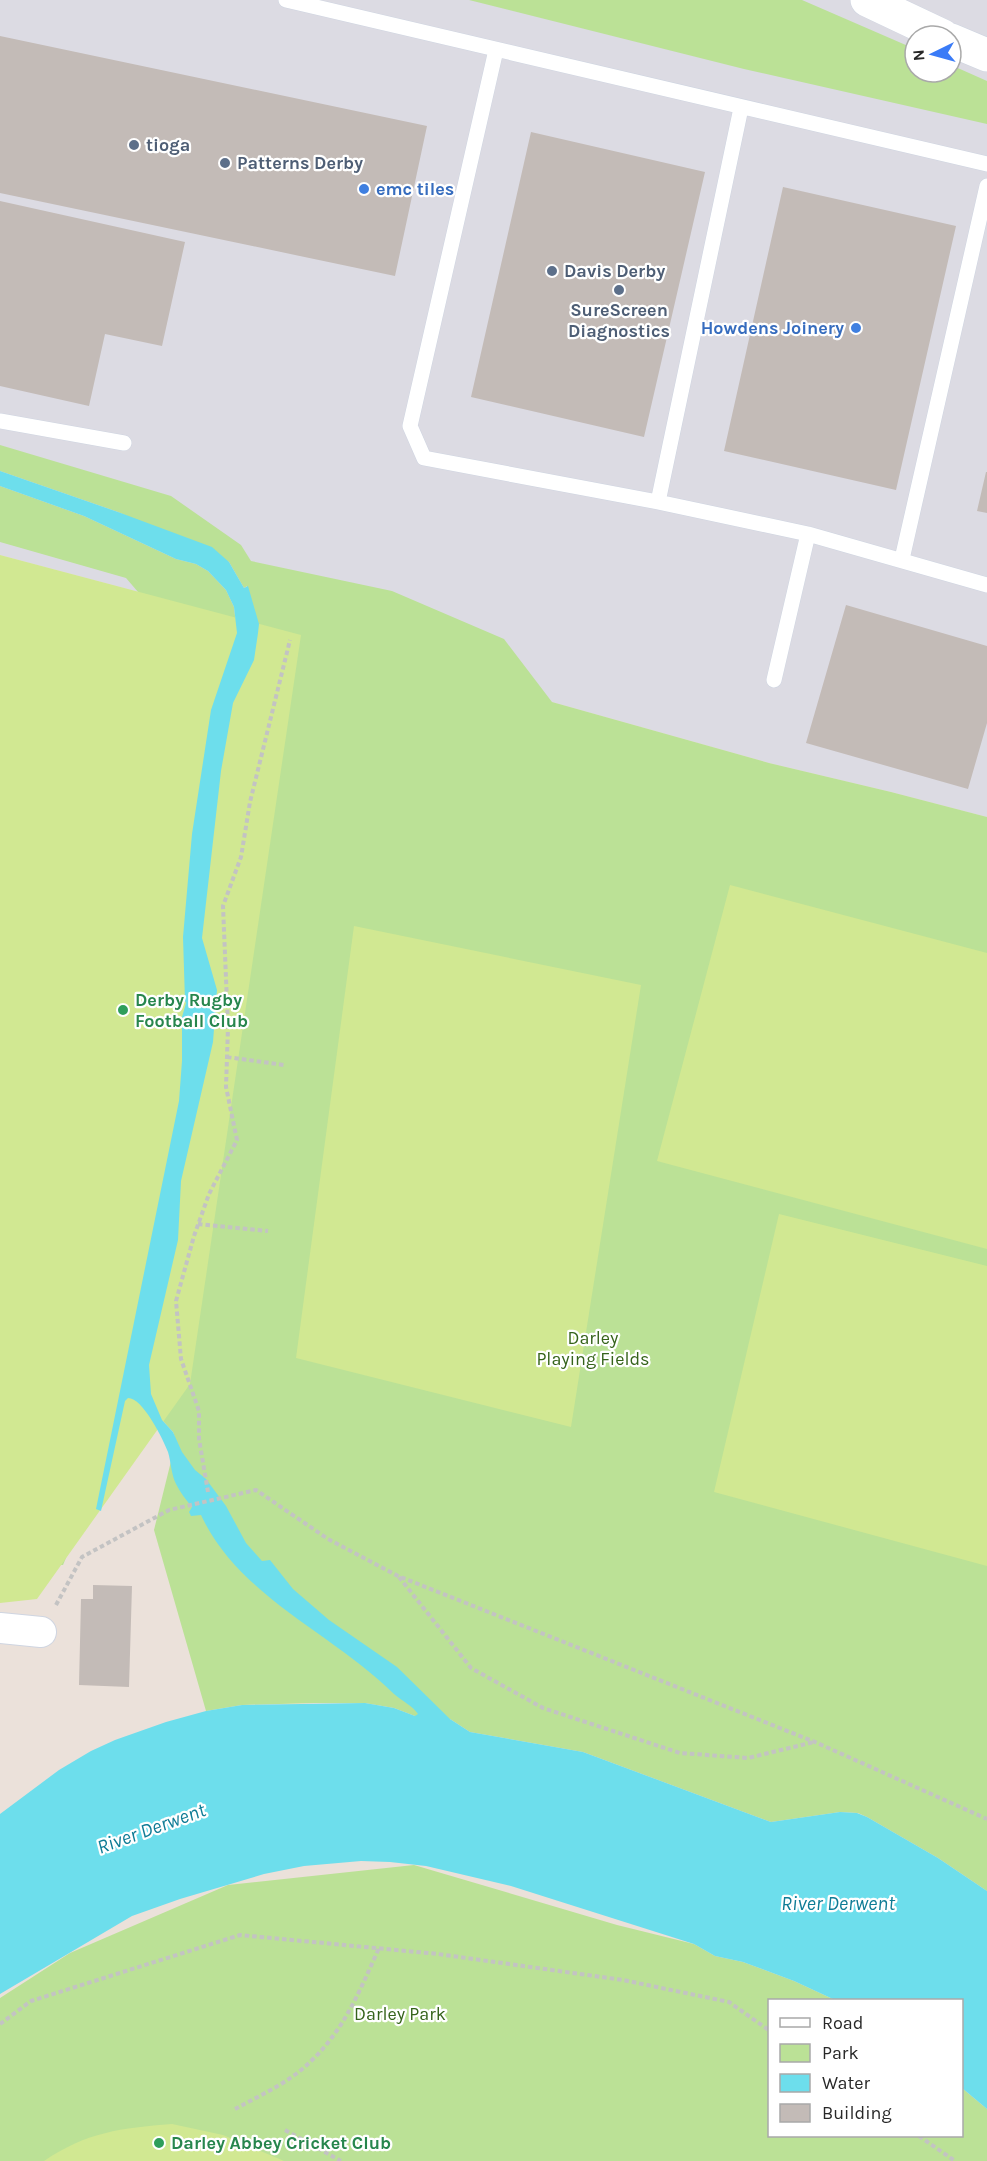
<svg xmlns="http://www.w3.org/2000/svg" width="987" height="2161" font-family="Karla,sans-serif">
  <style>
    .industrial { fill: #dcdbe3; fill-rule: evenodd }
    .green { fill: #bbe196 }
    .pitch { fill: #d1e892 }
    .water { fill: #6ddeec }
    .building { fill: #c3bbb7 }
    .lines { fill: none; stroke-linecap: round; stroke-linejoin: round }
    .service-casing { stroke: #cfd5e1; stroke-width: 16 }
    .minor-casing { stroke: #cfd5e1; stroke-width: 32 }
    .tertiary-casing { stroke: #cfd5e1; stroke-width: 34 }
    .path { stroke: #c3c3c3; stroke-width: 4; stroke-dasharray: 4.5 3; stroke-linecap: butt }
    .service { stroke: #fff; stroke-width: 15 }
    .minor { stroke: #fff; stroke-width: 30 }
    .tertiary { stroke: #fff; stroke-width: 33 }
    .service-dot { fill: #5c6f8a; stroke: #fff; stroke-width: 2 }
    .shop-dot { fill: #3f7fe0; stroke: #fff; stroke-width: 2 }
    .leisure-dot { fill: #2e9e5b; stroke: #fff; stroke-width: 2 }
    .labels { text-anchor: middle; stroke-width: 4.5; stroke-linejoin: round; paint-order: stroke }
    .service-label { font-size: 18px; font-weight: bold; fill: #4e5e75; stroke: #fff; text-anchor: start }
    .shop-label { font-size: 18px; font-weight: bold; fill: #366cbe; stroke: #fff; text-anchor: start }
    .leisure-label { font-size: 18px; font-weight: bold; fill: #27864d; stroke: #fff; text-anchor: start }
    .park-label { font-size: 18px; fill: #35631a; stroke: #fff }
    .water-label { font-size: 20px; font-style: italic; fill: #0f7c96; stroke: #fff }
  </style>
  <rect width="100%" height="100%" fill="#ebe1da"/>
  <path class="industrial" d="M0,0H987V817L891,792L769,763L552,702L0,555ZM915,36H951V72H915Z"/>
  <path class="green" d="M469,0H802L915,49V72H951V65L987,81V124L744,69Z
    M0,445L171,496L241,545L251,561L392,591L504,639L552,702L769,763L891,792L987,817V1891L938,1858L867,1817L858,1813L840,1812L771,1822L583,1752L470,1732L450,1719L415,1716L394,1708L365,1703H314L242,1705L206,1711L154,1530L176,1441L173,1432L162,1420L247,586L244,588L229,562L118,512L0,471Z
    M0,486L84,516L176,559L196,564L208,571L226,590L234,607L237,633L76,1534L63,1565H13L169,628L126,578L0,542Z
    M414,1865L617,1925L694,1944L715,1956L743,1962L794,1981L835,2000H770V2136H962V2088L987,2109V2161H0V1998L70,1953L228,1885Z"/>
  <path class="pitch" d="M0,555L301,635L190,1384L37,1599L0,1603Z
    M730,885L987,953V1249L657,1161Z
    M354,926L641,985L571,1427L296,1358Z
    M779,1214L987,1266V1566L714,1492Z
    M172,2124L223,2135L284,2161H44C87,2132 121,2128 172,2124Z"/>
  <path class="water" d="M0,471L118,512L212,547L229,562L244,588L248,586L259,624L258,633L254,660L233,703L221,771L202,938L217,990L213,1042L181,1181L178,1240L149,1365L151,1394L162,1420L173,1432L182,1452L195,1470L206,1479L226,1506L246,1543L262,1561L270,1560L293,1589L329,1620L397,1667L450,1719L470,1732L583,1752L771,1822L840,1812L857,1813L867,1817L938,1858L987,1891V2109L962,2088V2000H835L794,1981L743,1962L715,1956L694,1944L511,1886L426,1866L390,1862L361,1861L304,1866L264,1874L180,1899L132,1916L0,1994V1814L59,1770L91,1751L115,1740L166,1722L206,1711L242,1705L365,1703L394,1708L415,1716L418,1714C413,1706 402,1701 394,1694C333,1633 239,1597 201,1515L191,1516L189,1512L192,1507C186,1500 180,1492 176,1484C171,1474 171,1462 168,1452C163,1439 143,1398 128,1398L125,1401L101,1511L96,1509L179,1101L182,1061V1017L186,1003L185,1001L183,937L192,834L211,710L237,633L234,607L226,590L208,571L196,564L176,559L84,516L0,486Z"/>
  <path class="building" d="M0,36L427,126L395,276L0,193Z
    M531,132L705,172L644,437L471,397Z
    M783,187L956,226L896,490L724,451Z
    M0,201L185,242L162,346L105,334L89,406L0,386Z
    M986,472H987V513L977,511Z
    M846,605L987,646V723L968,789L806,743Z
    M93,1585L132,1586L129,1687L79,1685L81,1599H93Z"/>
  <g class="lines">
    <defs>
      <path id="service" d="M286,0L987,164
        M496,50L410,426L424,458L658,502L808,534L987,585
        M0,421L124,443
        M658,502L741,108
        M902,559L987,186
        M774,680L808,534"/>
      <path id="minor" d="M0,1628L41,1632"/>
      <path id="tertiary" d="M867,0L943,36
        M951,40L987,55"/>
    </defs>
    <use href="#service" class="service-casing"/>
    <use href="#minor" class="minor-casing"/>
    <use href="#tertiary" class="tertiary-casing"/>
    <path class="path" d="M227,1057L284,1065
      M198,1224L268,1231
      M208,1492L199,1439V1411L181,1359L176,1301L194,1236L209,1194L237,1140L226,1087L228,1027L223,906L241,857L250,802L290,640
      M399,1577L471,1668L543,1708L680,1753L748,1758L814,1742
      M56,1605L82,1557L169,1510L256,1490L328,1539L398,1576L815,1742L987,1819
      M0,2024L31,2001L240,1935L438,1954L623,1980L729,2002L770,2031
      M235,2109C255,2098 277,2088 296,2074C340,2040 357,1997 379,1948
      M285,2130L341,2161
      M919,2136L955,2161"/>
    <use href="#service" class="service"/>
    <use href="#minor" class="minor"/>
    <use href="#tertiary" class="tertiary"/>
  </g>
  <g class="service-dot">
    <circle cx="134" cy="145" r="6"/>
    <circle cx="225" cy="163" r="6"/>
    <circle cx="552" cy="271" r="6"/>
    <circle cx="619" cy="290" r="6"/>
  </g>
  <g class="shop-dot">
    <circle cx="364" cy="189" r="6"/>
    <circle cx="856" cy="328" r="6"/>
  </g>
  <g class="leisure-dot">
    <circle cx="123" cy="1010" r="6"/>
    <circle cx="159" cy="2143" r="6"/>
  </g>
  <g class="labels">
    <g class="service-label">
      <text x="146" y="151">tioga</text>
      <text x="237" y="169">Patterns Derby</text>
      <text x="564" y="277">Davis Derby</text>
      <text x="619" y="316" text-anchor="middle">SureScreen<tspan x="619" dy="21">Diagnostics</tspan></text>
    </g>
    <g class="shop-label">
      <text x="376" y="195">emc tiles</text>
      <text x="844" y="334" text-anchor="end">Howdens Joinery</text>
    </g>
    <g class="leisure-label">
      <text x="135" y="1006">Derby Rugby<tspan x="135" dy="21">Football Club</tspan></text>
      <text x="171" y="2149">Darley Abbey Cricket Club</text>
    </g>
    <g class="park-label">
      <text x="593" y="1344">Darley<tspan x="593" dy="21">Playing Fields</tspan></text>
      <text x="400" y="2020">Darley Park</text>
    </g>
    <g class="water-label">
      <text transform="translate(151 1828) rotate(-20)" y="7">River Derwent</text>
      <text x="838" y="1910">River Derwent</text>
    </g>
  </g>
  <rect x="768" y="1999" width="195" height="138" fill="#ffffff" stroke="#a9a9a9" stroke-width="1.5"/>
  <rect x="780" y="2018" width="30" height="9" fill="#ffffff" stroke="#a9a9a9" stroke-width="1.5"/>
  <text x="822" y="2029" font-size="18" fill="#282828">Road</text>
  <rect x="780" y="2044" width="30" height="18" fill="#bbe196" stroke="#a9a9a9" stroke-width="1.5"/>
  <text x="822" y="2059" font-size="18" fill="#282828">Park</text>
  <rect x="780" y="2074" width="30" height="18" fill="#6ddeec" stroke="#a9a9a9" stroke-width="1.5"/>
  <text x="822" y="2089" font-size="18" fill="#282828">Water</text>
  <rect x="780" y="2104" width="30" height="18" fill="#c3bbb7" stroke="#a9a9a9" stroke-width="1.5"/>
  <text x="822" y="2119" font-size="18" fill="#282828">Building</text>
  <g transform="translate(933 54) rotate(265)"><circle r="28" fill="#ffffff" stroke="#a9a9a9" stroke-width="1.5"/>
  <path d="M0-4.5L10 22L0 15L-10 22Z" fill="#3a7bf7"/>
  <text y="-9" font-size="16" font-weight="bold" text-anchor="middle" fill="#282828">N</text>
  </g>
</svg>
